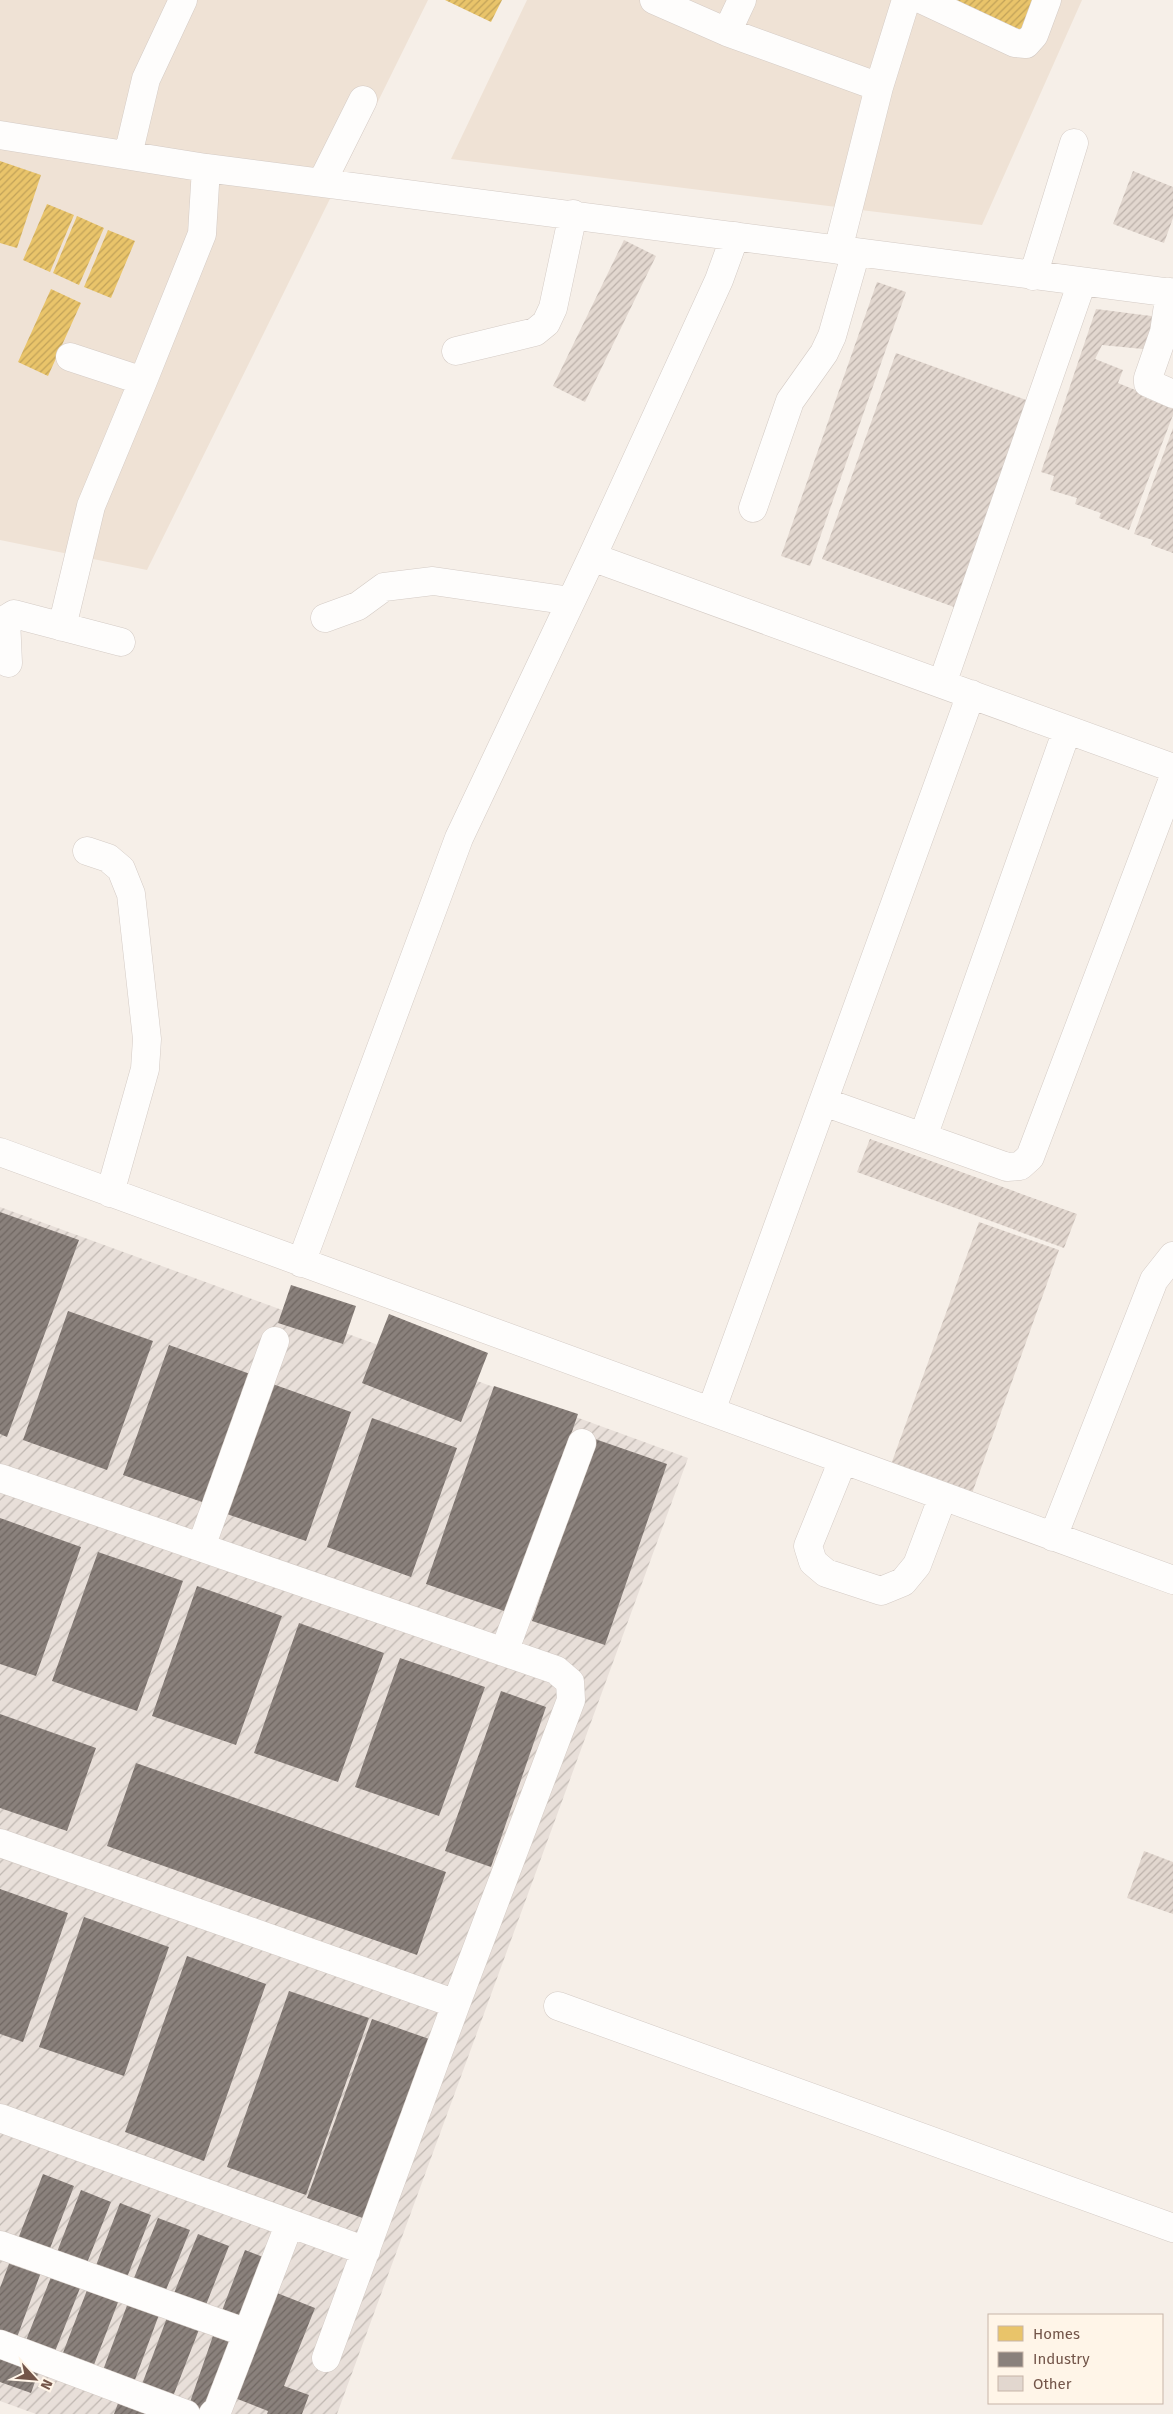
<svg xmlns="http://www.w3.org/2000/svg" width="1173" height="2414" font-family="'Fira Sans',sans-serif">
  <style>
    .residential { fill: #efe2d5 }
    .industrial { fill: url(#industrial-furrows) }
    .homes { fill: url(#homes-hatch) }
    .industry { fill: url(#industry-hatch) }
    .building { fill: url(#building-hatch) }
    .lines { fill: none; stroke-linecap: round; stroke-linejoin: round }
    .minor-casing { stroke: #d4cbc5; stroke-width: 29 }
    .minor { stroke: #fefdfc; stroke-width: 28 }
  </style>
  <defs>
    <pattern id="industrial-furrows" width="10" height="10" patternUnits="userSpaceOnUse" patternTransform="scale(1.25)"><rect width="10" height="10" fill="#e8dfd9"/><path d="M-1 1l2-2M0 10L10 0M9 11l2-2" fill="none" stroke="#c0b8b2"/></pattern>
    <pattern id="homes-hatch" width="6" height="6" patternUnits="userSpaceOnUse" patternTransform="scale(1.25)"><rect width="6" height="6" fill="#e9c46a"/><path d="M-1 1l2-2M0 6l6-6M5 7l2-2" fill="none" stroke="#c1a259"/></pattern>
    <pattern id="industry-hatch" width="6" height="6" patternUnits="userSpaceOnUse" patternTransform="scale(1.25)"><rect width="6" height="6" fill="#8a817c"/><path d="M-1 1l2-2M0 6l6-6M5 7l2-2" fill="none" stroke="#706762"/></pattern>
    <pattern id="building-hatch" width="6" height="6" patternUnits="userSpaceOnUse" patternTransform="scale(1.25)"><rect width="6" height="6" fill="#e2d7cf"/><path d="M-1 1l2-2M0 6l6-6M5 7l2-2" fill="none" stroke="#bcb1aa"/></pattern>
  </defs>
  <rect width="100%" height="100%" fill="#f6efe8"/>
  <path class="residential" d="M0,0H428L147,570L0,540Z
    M527,0H1082L982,225L451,159Z"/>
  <path class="industrial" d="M0,1207L688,1458L337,2414H36L0,2401Z"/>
  <path class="homes" d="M445,0H502L491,22Z
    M938,0H1037L1019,38Z
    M0,161L41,175L17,248L0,243Z
    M47,204L74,215L50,272L23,260Z
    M77,216L104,228L79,285L53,273Z
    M108,230L135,241L111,298L84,287Z
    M51,289L81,303L48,376L18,362Z"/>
  <path class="industry" d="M0,1212L79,1240L7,1437L0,1434Z
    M291,1285L356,1306L343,1344L278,1323Z
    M68,1311L153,1341L107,1470L23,1440Z
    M389,1314L488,1353L461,1422L362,1383Z
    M169,1345L253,1375L208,1504L123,1475Z
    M267,1382L351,1412L306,1541L221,1512Z
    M494,1386L578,1414L510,1613L426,1584Z
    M372,1418L457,1448L411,1577L327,1547Z
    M595,1439L667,1464L605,1645L532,1621Z
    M0,1518L81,1547L36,1676L0,1664Z
    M98,1552L183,1581L137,1711L52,1681Z
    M197,1586L282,1616L236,1745L152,1716Z
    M299,1623L384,1653L338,1782L254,1753Z
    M400,1658L485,1687L439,1816L355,1787Z
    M501,1691L546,1707L491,1867L445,1851Z
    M0,1714L96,1748L67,1831L0,1808Z
    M136,1763L446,1872L417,1955L107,1846Z
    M0,1889L68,1913L23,2042L0,2034Z
    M84,1917L169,1947L124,2076L39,2047Z
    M187,1956L266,1984L204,2161L125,2132Z
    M289,1991L369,2018L306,2195L227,2167Z
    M372,2019L435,2041L371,2221L307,2198Z
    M43,2174L74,2186L49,2251L18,2239Z
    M81,2190L111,2202L87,2263L57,2252Z
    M120,2203L151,2215L126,2280L95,2268Z
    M158,2218L190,2230L164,2295L132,2283Z
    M198,2234L229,2246L204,2310L172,2298Z
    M245,2250L263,2257L238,2322L220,2316Z
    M12,2256L43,2267L16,2340L0,2334V2288Z
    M53,2272L82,2283L54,2354L25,2343Z
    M89,2285L120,2297L92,2370L61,2358Z
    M277,2293L315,2308L284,2386L309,2395L302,2414H267L268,2411L235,2398Z
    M129,2300L160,2312L133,2385L102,2373Z
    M168,2315L200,2327L172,2399L141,2387Z
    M214,2333L232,2339L205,2411L189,2405Z
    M0,2353L40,2368L31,2393L0,2382Z
    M120,2398L164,2414H114Z"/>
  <path class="building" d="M1133,171L1173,187V218L1164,243L1113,224Z
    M624,240L656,256L585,402L553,386Z
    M877,282L906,292L810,566L781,556Z
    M1096,309L1159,317L1153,350L1102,345L1095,359L1123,370L1118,383L1145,394L1143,397L1173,409V415L1129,530L1099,518L1101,513L1075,504L1077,498L1050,490L1054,476L1041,472Z
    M896,353L1029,401L954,607L822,559Z
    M1173,428V553L1151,545L1153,540L1134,534Z
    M870,1139L1077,1214L1064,1248L857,1172Z
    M979,1222L1059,1250L970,1499L889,1470Z
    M1144,1851L1173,1862V1914L1127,1898Z"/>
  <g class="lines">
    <defs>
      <path id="minor" d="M654,0L727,32L879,87
        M923,0L1015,43L1026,44L1034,35L1047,0
        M727,32L742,0
        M0,135L206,168L1173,293
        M128,155L146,79L183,0
        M322,182L363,100
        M838,250L879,87L906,0
        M1033,276L1074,143
        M1170,292L1164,332L1148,378V383L1173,394
        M456,351L535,332L546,323L553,308L573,214
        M70,357L143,381
        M753,508L790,401L824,353L832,336L856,252
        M592,557L1173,768
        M325,618L358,606L384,587L433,581L571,601
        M62,627L91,506L143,381L202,234L206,168
        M8,663L6,619L14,614L121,642
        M942,684L1082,282
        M87,851L108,858L121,869L131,894L147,1039L145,1069L110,1193
        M824,1102L1007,1167L1020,1166L1030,1157L1173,779
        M923,1137L1067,730
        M0,1152L1173,1580
        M301,1263L459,838L592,557L719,280L735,236
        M711,1411L971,694
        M843,1460L808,1546L813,1562L826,1573L881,1591L903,1582L917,1565L943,1496
        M0,1478L556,1670L570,1682L571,1700L456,2004L326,2358
        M1053,1537L1154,1280L1173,1256
        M201,1547L275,1341
        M504,1652L582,1443
        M0,1843L456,2004
        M558,2006L1173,2228
        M0,2118L366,2251
        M0,2245L247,2333
        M0,2344L186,2414
        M213,2414L218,2409L289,2225"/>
    </defs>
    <use href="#minor" class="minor-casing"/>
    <use href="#minor" class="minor"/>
  </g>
  <rect x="988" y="2314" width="175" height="90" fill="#fff5e8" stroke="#c7b5a8"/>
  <rect x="998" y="2326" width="25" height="15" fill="#e9c46a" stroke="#c7b5a8"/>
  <text x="1033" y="2339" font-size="15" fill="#735549">Homes</text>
  <rect x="998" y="2352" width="25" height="15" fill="#8a817c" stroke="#c7b5a8"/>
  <text x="1033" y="2364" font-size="15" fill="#735549">Industry</text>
  <rect x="998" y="2376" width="25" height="15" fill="#e2d7cf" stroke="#c7b5a8"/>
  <text x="1033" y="2389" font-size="15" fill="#735549">Other</text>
  <g transform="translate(35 2379) rotate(116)" stroke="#fff5e8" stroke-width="4" paint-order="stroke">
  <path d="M0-4L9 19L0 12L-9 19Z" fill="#735549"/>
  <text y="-8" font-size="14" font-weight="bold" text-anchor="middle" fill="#735549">N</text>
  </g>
</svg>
